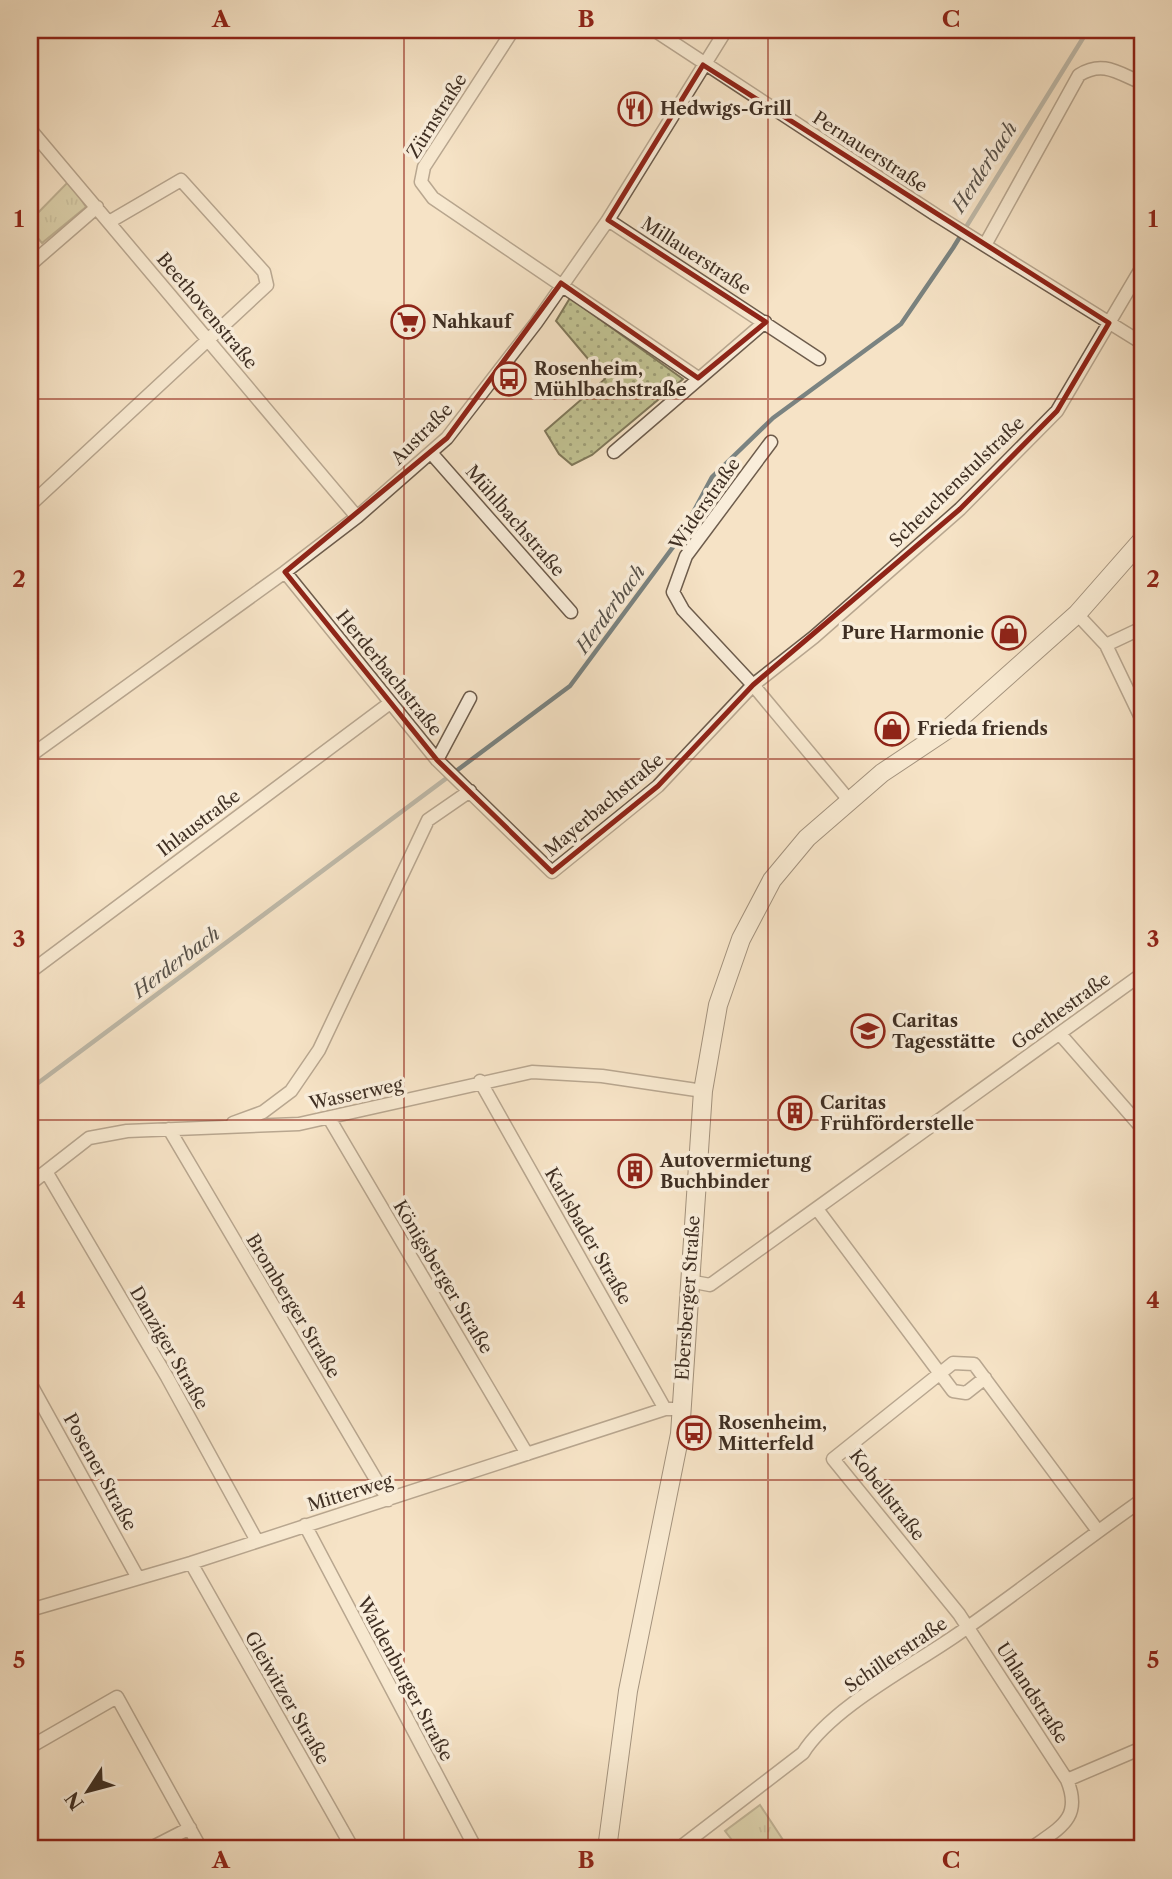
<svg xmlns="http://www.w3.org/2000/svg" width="1172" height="1879" font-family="'Libre Caslon Text',serif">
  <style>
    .grass { fill: url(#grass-dots); stroke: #80785a; stroke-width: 2 }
    .park { fill: url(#park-tufts); stroke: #80785a; stroke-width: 2 }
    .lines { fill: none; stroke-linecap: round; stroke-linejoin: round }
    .stream { stroke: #7a8381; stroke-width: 4.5 }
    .street-casing { stroke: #6d5c4c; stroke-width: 15 }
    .secondary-casing { stroke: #3f2f23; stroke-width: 20 }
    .street { stroke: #f9edda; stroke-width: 12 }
    .secondary { stroke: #f9edda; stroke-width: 18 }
    .marked { fill: none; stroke: #8f2418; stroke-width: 5; stroke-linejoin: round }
    .grid { fill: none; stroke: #8f2418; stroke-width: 2; stroke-opacity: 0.55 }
    .labels { text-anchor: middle; stroke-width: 7; stroke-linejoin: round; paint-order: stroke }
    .poi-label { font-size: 18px; font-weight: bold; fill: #3f2f23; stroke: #f9edda; text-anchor: start }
    .street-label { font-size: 18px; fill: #3f2f23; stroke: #f9edda }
    .water-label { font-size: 19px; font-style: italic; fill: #58524a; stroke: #f9edda }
    .neatline { fill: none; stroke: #8f2418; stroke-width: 2.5 }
    .grid-label { font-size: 23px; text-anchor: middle; font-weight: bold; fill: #8f2418 }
  </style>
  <defs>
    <pattern id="grass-dots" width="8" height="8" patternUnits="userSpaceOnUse" patternTransform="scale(1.75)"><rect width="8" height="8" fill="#c1c292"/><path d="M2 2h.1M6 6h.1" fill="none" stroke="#9e9e77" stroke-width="1.8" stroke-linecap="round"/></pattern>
    <pattern id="park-tufts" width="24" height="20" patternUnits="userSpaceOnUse" patternTransform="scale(1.75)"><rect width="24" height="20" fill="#c1c292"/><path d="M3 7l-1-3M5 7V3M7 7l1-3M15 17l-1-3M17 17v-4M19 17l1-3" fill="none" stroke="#9e9e77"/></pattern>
  </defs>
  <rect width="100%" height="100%" fill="#f6e3c6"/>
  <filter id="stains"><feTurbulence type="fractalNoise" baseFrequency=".00286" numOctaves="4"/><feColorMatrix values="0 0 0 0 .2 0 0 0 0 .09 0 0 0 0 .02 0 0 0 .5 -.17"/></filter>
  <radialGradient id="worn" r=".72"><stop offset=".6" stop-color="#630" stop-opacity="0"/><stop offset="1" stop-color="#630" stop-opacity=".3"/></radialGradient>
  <path class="grass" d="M570,298L683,379L592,455L572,465L559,454L545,431L605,379L556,321Z"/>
  <path class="park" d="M69,181L86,207L42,243L30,229V221Z
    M760,1805L789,1849H739L725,1831Z"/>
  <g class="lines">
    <path class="stream" d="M30,1089L570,686L679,539L712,477L773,418L901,324L953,248L1088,30"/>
    <defs>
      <path id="street" d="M513,30L424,167L421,182L433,198L698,378
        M654,30L936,215L1142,343
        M30,129L357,517
        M608,220L819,359
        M985,245L1079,75C1103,60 1118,73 1142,83
        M30,265L97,207
        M771,442L686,556L673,592L683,610L753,685L848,799
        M614,452L765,322
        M432,454L571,612
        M30,505L267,285L264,272L181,180L109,222
        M285,572L437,760L552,872L658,786L753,685L814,637L960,509L1057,411L1142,267
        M1077,614L1106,645L1142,720
        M1106,645L1142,628
        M30,756L285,572L357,517L447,438L536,323L608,220L726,30
        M437,760L470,698
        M30,972L390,703
        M1060,1034L1142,1128
        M480,1081L665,1409
        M329,1118L527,1454
        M233,1123L263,1112L291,1091L319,1050L428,820L470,791
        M169,1129L388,1500
        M47,1173L167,1377L257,1541
        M30,1184L89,1138L127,1131L299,1124L532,1072L602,1076L703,1091
        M817,1209L953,1391L966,1393L985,1378
        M689,1281L710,1285L1142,974
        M30,1383L138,1578
        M305,1525L476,1849
        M191,1563L353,1849
        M30,1610L191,1563L665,1409H680
        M30,1747L117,1697L201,1849
        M1067,1780L1142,1748
        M149,1849L190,1828
        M678,1849L803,1753C831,1708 910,1667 955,1636C1019,1592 1079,1544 1142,1500
        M1030,1849C1059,1828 1083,1819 1067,1780L959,1614L833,1459L953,1363L974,1364L1098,1531"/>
      <path id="secondary" d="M607,1849L628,1691L680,1434L703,1091L718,1005L741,939L772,880L807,838L882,773L948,729L1077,614L1142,540"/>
    </defs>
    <use href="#street" class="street-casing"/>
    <use href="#secondary" class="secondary-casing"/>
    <use href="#street" class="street"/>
    <use href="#secondary" class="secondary"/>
  </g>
  <path d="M0 0H1172V1879H0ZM703,65L1109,323L1057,411L960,509L753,685L658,786L552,872L437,760L285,572L447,438L561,283L698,378L766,322L608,220Z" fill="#f6e3c6" fill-opacity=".55" fill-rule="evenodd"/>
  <path class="marked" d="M703,65L1109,323L1057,411L960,509L753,685L658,786L552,872L437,760L285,572L447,438L561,283L698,378L766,322L608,220Z"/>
  <path class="grid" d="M404,30V1849M768,30V1849M30,399H1142M30,759H1142M30,1120H1142M30,1480H1142"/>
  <defs>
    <symbol id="restaurant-ring" viewBox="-11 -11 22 22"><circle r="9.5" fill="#f9edda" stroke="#8f2418" stroke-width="1.5"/><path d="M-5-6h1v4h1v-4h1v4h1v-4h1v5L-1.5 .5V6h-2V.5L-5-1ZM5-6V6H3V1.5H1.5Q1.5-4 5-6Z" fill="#8f2418"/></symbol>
    <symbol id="supermarket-ring" viewBox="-11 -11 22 22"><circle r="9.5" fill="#f9edda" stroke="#8f2418" stroke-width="1.5"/><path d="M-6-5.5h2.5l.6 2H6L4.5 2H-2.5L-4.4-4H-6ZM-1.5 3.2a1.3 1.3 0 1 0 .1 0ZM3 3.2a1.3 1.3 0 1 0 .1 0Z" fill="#8f2418"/></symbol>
    <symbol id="bus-ring" viewBox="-11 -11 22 22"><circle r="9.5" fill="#f9edda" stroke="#8f2418" stroke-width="1.5"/><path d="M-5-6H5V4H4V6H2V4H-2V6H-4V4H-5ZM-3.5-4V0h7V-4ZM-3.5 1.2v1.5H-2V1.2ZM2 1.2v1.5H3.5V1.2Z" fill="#8f2418"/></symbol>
    <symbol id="shop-ring" viewBox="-11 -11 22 22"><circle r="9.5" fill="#f9edda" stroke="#8f2418" stroke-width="1.5"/><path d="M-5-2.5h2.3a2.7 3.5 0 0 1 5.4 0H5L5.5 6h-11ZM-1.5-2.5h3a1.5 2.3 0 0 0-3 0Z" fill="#8f2418"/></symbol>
    <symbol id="school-ring" viewBox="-11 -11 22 22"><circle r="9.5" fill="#f9edda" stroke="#8f2418" stroke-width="1.5"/><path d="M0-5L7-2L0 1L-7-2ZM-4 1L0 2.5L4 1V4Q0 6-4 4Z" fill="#8f2418"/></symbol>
    <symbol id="building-ring" viewBox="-11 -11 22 22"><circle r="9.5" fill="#f9edda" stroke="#8f2418" stroke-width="1.5"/><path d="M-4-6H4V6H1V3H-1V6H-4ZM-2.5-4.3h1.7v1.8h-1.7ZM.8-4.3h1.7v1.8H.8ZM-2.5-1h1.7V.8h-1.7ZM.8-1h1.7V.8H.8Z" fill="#8f2418"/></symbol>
  </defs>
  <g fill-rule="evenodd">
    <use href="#restaurant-ring" x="616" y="90" width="38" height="38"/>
    <use href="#supermarket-ring" x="389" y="303" width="38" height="38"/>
    <use href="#bus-ring" x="490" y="360" width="38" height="38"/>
    <use href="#shop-ring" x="990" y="614" width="38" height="38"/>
    <use href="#shop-ring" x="873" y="710" width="38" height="38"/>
    <use href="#school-ring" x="849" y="1012" width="38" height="38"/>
    <use href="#building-ring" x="776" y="1094" width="38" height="38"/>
    <use href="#building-ring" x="616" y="1152" width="38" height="38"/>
    <use href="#bus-ring" x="675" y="1414" width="38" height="38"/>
  </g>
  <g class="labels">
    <g class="poi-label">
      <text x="660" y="115">Hedwigs-Grill</text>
      <text x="432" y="328">Nahkauf</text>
      <text x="534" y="375">Rosenheim,<tspan x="534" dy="21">Mühlbachstraße</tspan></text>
      <text x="984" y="639" text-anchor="end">Pure Harmonie</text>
      <text x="917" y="735">Frieda friends</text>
      <text x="892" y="1027">Caritas<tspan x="892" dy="21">Tagesstätte</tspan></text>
      <text x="820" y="1109">Caritas<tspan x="820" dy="21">Frühförderstelle</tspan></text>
      <text x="660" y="1167">Autovermietung<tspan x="660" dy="21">Buchbinder</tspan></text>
      <text x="718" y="1429">Rosenheim,<tspan x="718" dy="21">Mitterfeld</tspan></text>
    </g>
    <g class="street-label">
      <text transform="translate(437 116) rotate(-58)" y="6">Zürnstraße</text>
      <text transform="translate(870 152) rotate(33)" y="6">Pernauerstraße</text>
      <text transform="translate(696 256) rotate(33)" y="6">Millauerstraße</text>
      <text transform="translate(207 311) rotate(50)" y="6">Beethovenstraße</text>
      <text transform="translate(422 434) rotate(-45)" y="6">Austraße</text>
      <text transform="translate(957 482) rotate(-44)" y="6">Scheuchenstulstraße</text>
      <text transform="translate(705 504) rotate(-55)" y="6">Widerstraße</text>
      <text transform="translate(515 521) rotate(49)" y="6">Mühlbachstraße</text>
      <text transform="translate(389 673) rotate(51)" y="6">Herderbachstraße</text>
      <text transform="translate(604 805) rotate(-40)" y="6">Mayerbachstraße</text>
      <text transform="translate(199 823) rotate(-37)" y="6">Ihlaustraße</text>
      <text transform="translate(1061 1011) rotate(-36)" y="6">Goethestraße</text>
      <text transform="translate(356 1094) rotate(-12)" y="6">Wasserweg</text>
      <text transform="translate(588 1236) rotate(60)" y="6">Karlsbader Straße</text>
      <text transform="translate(443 1277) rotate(59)" y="6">Königsberger Straße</text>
      <text transform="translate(688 1298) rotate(-86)" y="6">Ebersberger Straße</text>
      <text transform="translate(293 1306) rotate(59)" y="6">Bromberger Straße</text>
      <text transform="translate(169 1348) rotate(60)" y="6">Danziger Straße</text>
      <text transform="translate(100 1472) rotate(61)" y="6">Posener Straße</text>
      <text transform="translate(350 1493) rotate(-17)" y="6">Mitterweg</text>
      <text transform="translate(887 1495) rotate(52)" y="6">Kobellstraße</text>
      <text transform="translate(896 1655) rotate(-34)" y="6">Schillerstraße</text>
      <text transform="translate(405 1679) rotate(62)" y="6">Waldenburger Straße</text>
      <text transform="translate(1032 1693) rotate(57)" y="6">Uhlandstraße</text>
      <text transform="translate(287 1698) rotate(60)" y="6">Gleiwitzer Straße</text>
    </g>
    <g class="water-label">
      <text transform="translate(984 167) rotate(-57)" y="7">Herderbach</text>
      <text transform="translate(610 609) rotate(-54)" y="7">Herderbach</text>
      <text transform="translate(176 962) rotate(-37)" y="7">Herderbach</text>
    </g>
  </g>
  <rect width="1172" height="1879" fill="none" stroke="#f6e3c6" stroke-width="77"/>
  <g transform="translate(88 1791) rotate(234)" stroke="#f9edda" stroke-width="5" paint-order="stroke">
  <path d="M0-5L12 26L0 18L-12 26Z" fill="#3f2f23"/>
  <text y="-10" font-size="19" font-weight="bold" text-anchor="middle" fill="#3f2f23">N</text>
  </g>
  <rect x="38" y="38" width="1096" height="1802" class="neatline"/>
  <g class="grid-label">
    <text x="221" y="27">A</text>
    <text x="586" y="27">B</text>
    <text x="951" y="27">C</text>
    <text x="19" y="227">1</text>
    <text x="1153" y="227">1</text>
    <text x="19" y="587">2</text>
    <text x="1153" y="587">2</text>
    <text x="19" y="947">3</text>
    <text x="1153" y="947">3</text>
    <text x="19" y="1308">4</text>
    <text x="1153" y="1308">4</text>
    <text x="19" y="1668">5</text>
    <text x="1153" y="1668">5</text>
    <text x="221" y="1868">A</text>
    <text x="586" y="1868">B</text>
    <text x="951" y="1868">C</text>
  </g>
  <rect width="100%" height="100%" filter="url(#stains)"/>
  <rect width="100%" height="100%" fill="url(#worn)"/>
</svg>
